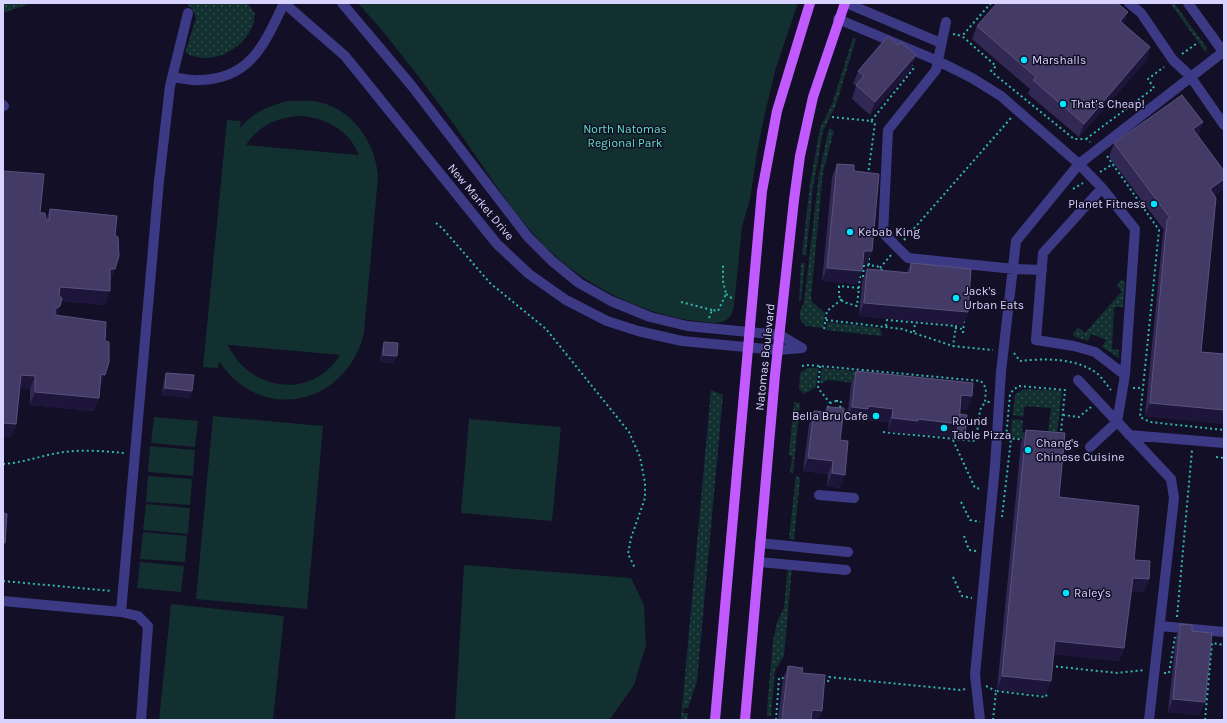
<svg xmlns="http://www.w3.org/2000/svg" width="1227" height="723" font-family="Karla,sans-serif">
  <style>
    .grass { fill: url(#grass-dots) }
    .park { fill: #12302f; fill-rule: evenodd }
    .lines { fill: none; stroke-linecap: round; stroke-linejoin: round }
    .path { stroke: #2fb8b0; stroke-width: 2; stroke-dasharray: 2 3; stroke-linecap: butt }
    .minor { stroke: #3d3a85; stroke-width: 10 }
    .major { stroke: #c25bff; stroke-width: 10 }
    .wall { fill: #312854 }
    .shaded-wall { fill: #1d163a }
    .building { fill: #433a66; stroke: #5a527e }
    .poi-dot { fill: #00e5ff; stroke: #130f26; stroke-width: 1.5 }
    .labels { text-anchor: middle; stroke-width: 3; stroke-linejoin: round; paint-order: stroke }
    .poi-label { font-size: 12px; fill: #d9d4ff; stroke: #130f26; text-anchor: start }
    .park-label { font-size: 12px; fill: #5fe0c0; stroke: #130f26 }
    .street-label { font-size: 12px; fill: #d9d4ff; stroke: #130f26 }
  </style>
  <defs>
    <pattern id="grass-dots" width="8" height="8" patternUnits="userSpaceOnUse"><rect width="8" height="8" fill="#12302f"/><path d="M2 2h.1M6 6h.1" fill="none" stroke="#344d4e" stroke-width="1.8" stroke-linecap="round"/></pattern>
  </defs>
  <rect width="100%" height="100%" fill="#130f26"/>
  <path class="grass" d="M3,3H31L3,13Z
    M186,3H243L249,5L255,13C254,17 254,21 253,25C252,29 249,32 247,36C234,54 207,65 186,53V50L196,18L193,10Z
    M1170,3H1174L1207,48L1206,53Z
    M853,38L856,39L836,105L823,131L813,188L806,255H802L810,184L820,128L832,104Z
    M829,128L834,131L823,172L811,297L812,302L825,313L823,328L806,326C797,319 799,311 804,303L819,174Z
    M801,263H805L801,300L799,302Z
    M1121,280L1125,282L1123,307H1114L1112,349L1119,350V358L1102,347L1106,340L1091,334L1088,341L1075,337L1073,334L1078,327L1085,333L1122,291L1117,285Z
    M827,322L880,328L882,336L826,330Z
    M807,368H818L816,387L804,394L799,389L800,373Z
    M822,368L883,374L882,386L828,380L820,384Z
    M1025,389L1062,391L1056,442L1048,434L1051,408L1025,406L1023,417L1013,415L1015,394Z
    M711,390L723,395L697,681L688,708H684L683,713H688L687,720H681Z
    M794,402L800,403L793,474L790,472L792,457L789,454Z
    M1012,419L1023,420L1022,432L1033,433V439L1010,437Z
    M796,475L800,479L794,540L789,539Z
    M788,566H792L784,656L775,670L771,716H767V710L773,641L777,622L784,608Z"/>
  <path class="park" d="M358,3H798L775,71L766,109L758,146L750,199L742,227L734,306C730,328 713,323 696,321C638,314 576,281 537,238C506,204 482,164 455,126C425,84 393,42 358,3Z
    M288,101C296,101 305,100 313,101C351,106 376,142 378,177L364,333C347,405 261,425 219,361L218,368L203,367L227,120L241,121L240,128C253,112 269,106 288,101ZM301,116C326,118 350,131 359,155L246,145C259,125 278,117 301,116ZM228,345H229L340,355C312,400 250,392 228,345Z
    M213,416L323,426L307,609L196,599Z
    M154,417L198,421L195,447L151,443Z
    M469,419L561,427L552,521L461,513Z
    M150,446L195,450L193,476L148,472Z
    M148,476L192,479L190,505L146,502Z
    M146,504L190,508L188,534L143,530Z
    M143,532L187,536L185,562L140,559Z
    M140,562L184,566L181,592L137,588Z
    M464,565L631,578L644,605L646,645L634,685L610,719L455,720Z
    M171,604L284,616L273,720H159Z"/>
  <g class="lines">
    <path class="path" d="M991,3L962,36L996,66L991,71L999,78L1074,139H1086L1090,142
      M953,34L962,36
      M1182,54L1196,44
      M832,117L871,121L914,68L911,65
      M1086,139L1154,88L1148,79L1164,67
      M1107,156L1159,230L1140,417L1150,422L1224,430
      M1100,172L1113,164
      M868,175L875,123L871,121
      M1073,189L1083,183
      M436,223L444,230L490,283L546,329L629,432L640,457L645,483V498L631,538L628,554L635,568
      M904,240L1011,118
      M869,265V256
      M880,268L891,255
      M863,277L864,265L877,266L883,271
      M859,288L839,286V296L843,302L857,306L860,277L867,278
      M726,294L733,299
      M681,302L712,310
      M709,318L712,310L718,311L726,294L723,281V263
      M826,320L902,329L953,346L993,350
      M964,321L963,333L965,334
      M886,326L887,320L956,326L953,346
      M955,328L963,329
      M824,329L827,311L842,299
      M914,332L915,323
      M1014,353L1020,361C1045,358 1079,358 1099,375C1103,380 1107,385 1111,390
      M802,366L809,365L981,381L986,388L985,402H990
      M820,366L818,388L830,403
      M1019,386L1065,390L1060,443L1006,438L1010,395L1013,390Z
      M1133,388H1143
      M836,401H841L839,415L825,414L830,403Z
      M1063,415L1079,417L1091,407
      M883,432L976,441L980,410L985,402
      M953,440L975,488L982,489
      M1216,457L1224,458
      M3,464C22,463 40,456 58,453C80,449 103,451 124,453
      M961,502L970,520L980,522
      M1002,517L1011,439
      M964,536L969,550L977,551
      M953,577L962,596L972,598
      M3,581L112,591
      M1177,617L1192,450
      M1051,666L1117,673L1144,670
      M1164,673H1169L1175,637
      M823,682H828L829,677L960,690L966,689
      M986,686L996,691
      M776,720L779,678H786
      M993,720L996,691L1046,697L1047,692
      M1192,720H1203
      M1205,720L1212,643L1224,645"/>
    <path class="minor" d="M284,3L345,56L497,244L529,274L566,300L607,321L638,331L682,341L778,350L802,348
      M342,3L411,85L528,237L552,261L579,283L611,301L650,317L687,326L780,335L802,348
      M846,3L941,43
      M1129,3L1141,13L1173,60L1190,76L1224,125
      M1188,3L1224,53
      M838,19L938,61L972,78L1001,96L1079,164L1102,188
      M946,22L936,70L888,130L883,233L908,258L1014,269L1042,270
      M172,77C181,78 191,81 200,80C251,79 265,43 284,3
      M3,105L4,106
      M1102,188L1135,229L1125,375L1095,352L1074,346L1036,340L1043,253Z
      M1078,380L1171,479L1174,498L1149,720
      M1129,435L1224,443
      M1090,447L1117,422L1125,375
      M819,495L854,498
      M760,543L848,552
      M759,562L846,570
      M3,601L121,612L138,616L148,626L141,720
      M121,612L159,181L170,86L188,13
      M1160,626L1224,632
      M980,720L975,675L995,466L1001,372L1016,241L1079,164L1223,52"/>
    <path class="major" d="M715,720L762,191L777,111L810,3
      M745,720L775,375L794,200L800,156L813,97L845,3"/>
  </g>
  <path class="wall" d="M1124,25L1150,47L1146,61L1079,137L1028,94L1030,89L972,39L977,26Z
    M898,45L916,55L911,69L870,115L852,99L856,86L853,84L858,71Z
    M1203,122L1198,136L1223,189L1214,196L1201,352L1224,354V424L1145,416L1163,233L1164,230L1109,157L1114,143Z
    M837,164L854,171L872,251L867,264H862L857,284L822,281L832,177Z
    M50,209L110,283L105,305L61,301L57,315L100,388L99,398L94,411L30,405V389L20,388L16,424L11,437L40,213L46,220Z
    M911,263L968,312L963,325L859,316L862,282L867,269L907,272Z
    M384,342L394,363L380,362L382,349Z
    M856,371L972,396L967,410L960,409V414L965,436L964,440L954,439V437L914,433L913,434L888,432L889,422L864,420L863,422L847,420L851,384Z
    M166,373L192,391L190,398L162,395L164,380Z
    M827,407L840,440V488L827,486L828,474L803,471L809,424L814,411L825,412Z
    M1026,430L1059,497L1134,560L1149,579L1144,592L1131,591L1124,648L1119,661L1054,654L1046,694L997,690L1021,443Z
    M1180,624L1192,631L1200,715L1168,712L1176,637Z
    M788,666L802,673L818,720H778L783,679Z"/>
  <path class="shaded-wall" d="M1128,12L1123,26L1120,21Z
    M1150,47L1146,61L1079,137L1084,124Z
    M916,55L911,69L870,115L875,102Z
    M1203,122L1198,136L1193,129Z
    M1224,179V186L1223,189L1205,202L1210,189Z
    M864,251H872L867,264H859Z
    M827,268L862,271L857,284L822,281Z
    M110,269H115L110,283Z
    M60,287L110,291L105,305L55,300Z
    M864,303L968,312L963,325L859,316Z
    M60,306L55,319L50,322L55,309Z
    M383,355L397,356L394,363L380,362Z
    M101,374L105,375L100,388H96Z
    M21,375L35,376L30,389L16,388Z
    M165,388L192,391L190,398L162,395Z
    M35,392L99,398L94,411L30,405Z
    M961,395L972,396L967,410L957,408Z
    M1150,403L1224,410V424L1145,416Z
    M868,406L893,409L889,422L864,420L863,422L847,420L852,407Z
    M892,418L918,419L959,424L954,437L914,433L913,434L888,432Z
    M3,423L16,424L11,437H3Z
    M955,435L965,436L964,440L954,439Z
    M808,458L833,461L828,474L803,471Z
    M832,473L845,475L840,488L827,486Z
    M1133,578L1149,579L1144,592L1128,591Z
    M1055,641L1124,648L1119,661L1050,654Z
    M1002,676L1051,681L1046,694L997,690Z
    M1173,699L1205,702L1200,715L1168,712Z
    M812,710L822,711L818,720H808Z"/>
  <path class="building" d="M997,3H1117L1128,12L1120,21L1150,47L1084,124L1033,80L1036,77L977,26Z
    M888,36L898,45L901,42L916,55L875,102L856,85L864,76L858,71Z
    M1182,95L1203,122L1193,129L1224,171V179L1210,189L1216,198L1201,352L1224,354V410L1150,403L1167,220L1170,218L1114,143Z
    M837,164L854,165V171L879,174L872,251H864L862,271L827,268Z
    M3,171L44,174L40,213H45L46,220L49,221L50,209L117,216L115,235L118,237L119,256L115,269H110V291L60,287L59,296L62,298L60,306L55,309V315L106,322L105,341L109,342V362L105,375L101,374L99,398L35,392V376L21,375L16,424L3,423Z
    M911,263L971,269L968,312L864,303L867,269L910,273Z
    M384,342L398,343L397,356L383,355Z
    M856,371L973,383L972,396L961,395L959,424L918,419V421L892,418L893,409L868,406V409L852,407Z
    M166,373L194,375L192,391L165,388Z
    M827,407L844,408L840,440L848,441L845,475L832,473L833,461L808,458L814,411L827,412Z
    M960,414L967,415L965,436L955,435L959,424Z
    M1026,430L1065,433L1059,497L1139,506L1134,560L1150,561L1149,579L1133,578L1124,648L1055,641L1051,681L1002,676Z
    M3,513L7,514L5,543H3Z
    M1180,624L1192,625V631L1212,633L1205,702L1173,699Z
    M788,666L803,668L802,673L825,675L822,711L812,710L811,720H782Z"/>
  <g class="poi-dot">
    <circle cx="1024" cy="60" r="4"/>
    <circle cx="1063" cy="104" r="4"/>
    <circle cx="1154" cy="204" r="4"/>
    <circle cx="850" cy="232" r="4"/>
    <circle cx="956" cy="298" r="4"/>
    <circle cx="876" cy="416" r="4"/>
    <circle cx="944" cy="428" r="4"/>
    <circle cx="1028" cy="450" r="4"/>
    <circle cx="1066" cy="593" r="4"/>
  </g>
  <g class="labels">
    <g class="poi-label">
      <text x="1032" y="64">Marshalls</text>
      <text x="1071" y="108">That’s Cheap!</text>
      <text x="1146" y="208" text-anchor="end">Planet Fitness</text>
      <text x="858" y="236">Kebab King</text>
      <text x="964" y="295">Jack's<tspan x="964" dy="14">Urban Eats</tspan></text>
      <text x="868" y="420" text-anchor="end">Bella Bru Cafe</text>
      <text x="952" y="425">Round<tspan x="952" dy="14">Table Pizza</tspan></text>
      <text x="1036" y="447">Chang's<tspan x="1036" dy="14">Chinese Cuisine</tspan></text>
      <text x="1074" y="597">Raley's</text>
    </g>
    <g class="park-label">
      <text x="625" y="133">North Natomas<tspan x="625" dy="14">Regional Park</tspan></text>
    </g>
    <g class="street-label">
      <text transform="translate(481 202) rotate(50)" y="4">New Market Drive</text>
      <text transform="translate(765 357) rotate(-84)" y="4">Natomas Boulevard</text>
    </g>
  </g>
  <rect width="1227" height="723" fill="none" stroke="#d9d4ff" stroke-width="8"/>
</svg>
